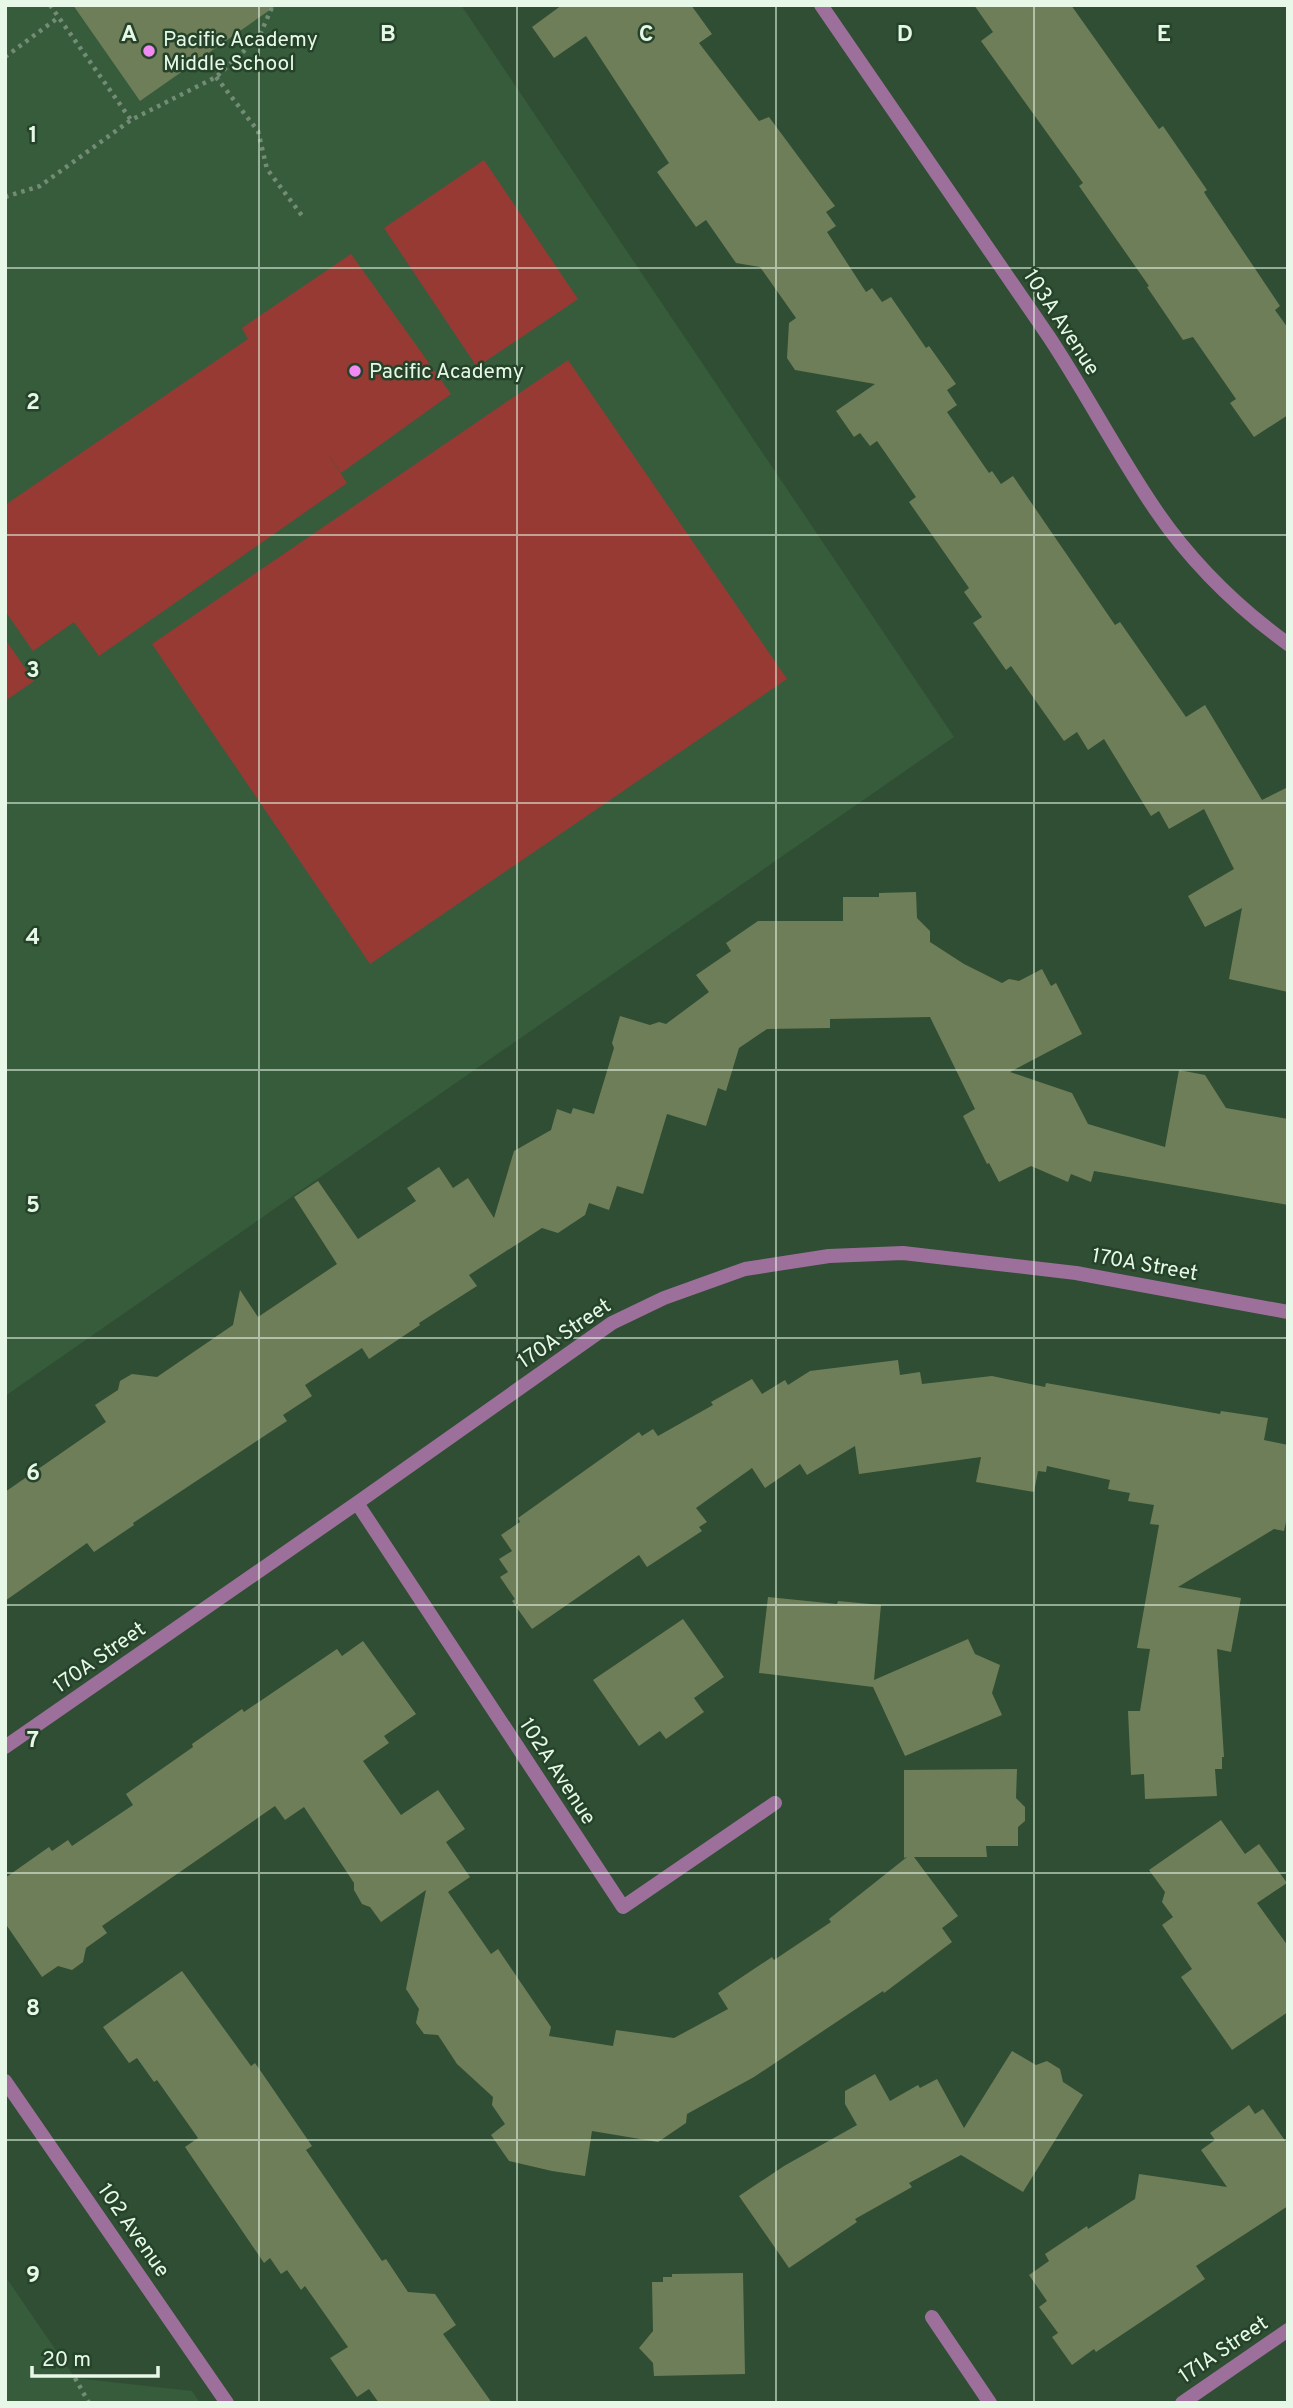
<svg xmlns="http://www.w3.org/2000/svg" width="1293" height="2408" font-family="Overpass,sans-serif">
  <style>
    .built { fill: #375c3c }
    .green { fill: #973a34 }
    .building { fill: #6e7e59 }
    .lines { fill: none; stroke-linecap: round; stroke-linejoin: round }
    .path { stroke: #738c75; stroke-width: 4.5; stroke-dasharray: 3.5 5; stroke-linecap: butt }
    .street { stroke: #9d709c; stroke-width: 14 }
    .grid { fill: none; stroke: #e7f8e8; stroke-width: 2; stroke-opacity: 0.55 }
    .poi-dot { fill: #f28af3; stroke: #254329; stroke-width: 2.5 }
    .labels { text-anchor: middle; stroke-width: 5; stroke-linejoin: round; paint-order: stroke }
    .poi-label { font-size: 21px; fill: #e7f8e8; stroke: #254329; text-anchor: start }
    .street-label { font-size: 21px; fill: #e7f8e8; stroke: #254329 }
    .grid-label { font-size: 23px; text-anchor: middle; font-weight: bold; fill: #e7f8e8; stroke: #254329; stroke-width: 5; stroke-linejoin: round; paint-order: stroke }
  </style>
  <rect width="100%" height="100%" fill="#304e33"/>
  <path class="built" d="M5,5H461L954,737L5,1396Z
    M5,2276L75,2378L192,2391L200,2403H5Z"/>
  <path class="green" d="M484,160L578,299L477,367L384,228Z
    M351,254L451,394L341,473L325,450L347,483L99,656L74,622L33,651L5,611V505L248,339L242,328Z
    M568,360L787,679L370,964L152,644Z
    M5,639L34,681L5,701Z"/>
  <path class="building" d="M73,5H277L140,101Z
    M562,5H691L712,34L699,43L759,121L769,117L835,206L826,212L836,226L827,232L866,292L872,288L882,302L891,297L926,348L929,346L956,384L947,390L957,405L947,412L989,473L992,471L1001,484L1013,476L1115,625L1120,622L1186,717L1205,705L1262,800L1288,787V992L1229,979L1242,908L1205,927L1188,896L1234,869L1204,809L1169,829L1159,811L1151,816L1104,739L1088,750L1077,732L1064,741L1011,666L1006,670L973,623L982,617L964,592L969,588L909,502L916,497L877,441L870,446L860,433L854,437L836,411L875,384L795,370L787,358L789,323L796,318L760,267L736,263L706,220L696,227L657,172L669,163L586,36L554,58L532,27Z
    M974,5H1071L1159,129L1163,126L1207,190L1204,192L1207,197L1280,306L1275,310L1288,328V415L1254,437L1230,403L1236,399L1193,337L1183,340L1147,287L1149,286L1079,186L1083,183L981,41L993,32Z
    M916,892L917,918L930,931V942L964,964L1002,983L1009,979L1019,981L1042,969L1051,986L1056,983L1082,1034L1010,1072L1072,1093L1088,1124L1165,1147L1179,1070L1205,1075L1226,1108L1288,1119V1205L1094,1171L1091,1182L1071,1174L1068,1182L1031,1166L999,1182L989,1163L987,1164L963,1116L975,1109L930,1017L830,1019V1028L767,1029L739,1048L726,1091L718,1088L706,1126L667,1114L643,1194L617,1186L609,1210L589,1203L585,1215L558,1233L542,1228L469,1275L477,1286L419,1323L420,1325L369,1359L362,1348L305,1385L312,1396L283,1415L287,1421L133,1523L134,1525L94,1552L87,1543L5,1601V1492L106,1422L95,1405L118,1390L120,1381L132,1374L157,1377L233,1325L240,1290L258,1317L337,1264L294,1197L318,1181L358,1239L416,1201L407,1188L439,1167L453,1188L468,1178L494,1218L514,1151L551,1130L557,1109L571,1114L573,1108L594,1114L614,1048L612,1043L620,1016L650,1025L659,1022L666,1024L709,992L696,975L731,951L726,943L758,921H843V897H879V893Z
    M898,1360L900,1375L920,1372L922,1384L992,1376L1045,1387L1046,1383L1220,1414L1221,1411L1268,1418L1264,1440L1288,1445V1513L1284,1531L1274,1529L1178,1587L1241,1598L1231,1652L1217,1649L1224,1757H1222V1769H1215L1217,1796L1145,1799L1144,1774L1131,1775L1128,1711H1140L1150,1649L1137,1648L1159,1525L1150,1524L1154,1505L1128,1501L1130,1493L1108,1489L1110,1480L1047,1466L1046,1472L1038,1471L1034,1492L976,1482L981,1457L859,1474L855,1446L807,1475L800,1464L765,1488L752,1468L696,1508L707,1522L699,1527L702,1531L647,1567L639,1555L532,1629L512,1601L515,1599L500,1577L508,1572L499,1559L512,1551L501,1535L520,1522L518,1518L639,1432L642,1436L653,1429L658,1436L713,1405L711,1402L752,1379L762,1394L785,1380L788,1385L810,1371Z
    M768,1597L837,1604L838,1601L881,1605L874,1680L968,1639L975,1654L1000,1665L992,1693L1002,1715L905,1756L873,1687L759,1673Z
    M683,1619L724,1677L694,1698L704,1712L666,1739L660,1731L639,1746L593,1680Z
    M363,1641L416,1714L384,1736L389,1743L363,1761L401,1815L438,1790L465,1829L446,1842L470,1877L448,1892L491,1954L498,1949L551,2027L549,2036L613,2046L616,2030L674,2038L728,2009L718,1993L772,1957L774,1960L831,1922L829,1919L907,1857L904,1858V1770L1017,1769L1016,1798L1025,1807V1821L1018,1827V1846H986L987,1857H914L958,1916L942,1928L952,1942L884,1993L883,1991L754,2077L687,2114L686,2123L658,2142L592,2131L585,2176L552,2171L509,2161L491,2135L505,2124L492,2105L493,2097L457,2064L438,2035L424,2034L416,2023L419,2009L406,1989L426,1890L381,1922L370,1907L362,1904L354,1890V1883L304,1807L285,1820L275,1806L102,1926L107,1933L86,1948L83,1962L72,1970L58,1966L42,1977L5,1923V1878L49,1847L52,1851L68,1840L72,1846L133,1805L126,1794L193,1747L192,1744L242,1709L244,1712L337,1649L342,1656Z
    M1221,1820L1245,1854L1259,1844L1287,1883L1257,1903L1288,1946V2012L1232,2050L1181,1977L1192,1969L1162,1925L1173,1917L1162,1902L1165,1892L1149,1870Z
    M182,1971L251,2066L255,2063L262,2073L312,2146L306,2150L382,2261L386,2259L408,2292L435,2294L456,2325L443,2334L492,2403H379L369,2389L357,2397L330,2358L348,2347L305,2286L301,2290L287,2270L281,2274L270,2258L264,2263L185,2147L198,2138L157,2080L154,2082L137,2058L129,2063L103,2027Z
    M1012,2051L1036,2065L1047,2061L1060,2069L1063,2082L1083,2095L1023,2192L961,2155L909,2183L912,2187L855,2219L857,2222L789,2268L739,2196L784,2166L857,2125L845,2104V2091L875,2074L890,2101L918,2085L920,2088L937,2079L964,2128Z
    M1249,2105L1255,2114L1263,2109L1288,2145V2206L1196,2266L1205,2279L1096,2352L1094,2349L1072,2365L1052,2337L1058,2333L1039,2307L1047,2301L1029,2275L1049,2261L1045,2254L1087,2226L1088,2229L1135,2199L1139,2174L1227,2187L1201,2150L1215,2140L1210,2133Z
    M743,2273L745,2374L654,2376L653,2363L639,2348L653,2331L652,2282H663V2277H672V2274Z"/>
  <g class="lines">
    <path class="path" d="M50,5L131,120L216,77L259,37L273,5
      M5,57L59,17
      M216,77L258,131L267,169L303,217
      M5,197L40,186L131,120
      M75,2378L89,2403"/>
    <path class="street" d="M821,5C897,116 974,226 1049,337C1086,393 1117,453 1155,509C1191,562 1237,607 1288,644
      M357,1503L623,1907L775,1803
      M5,1747L357,1503L612,1323L664,1298L745,1269L829,1256L903,1253L1076,1273L1288,1312
      M5,2081L227,2403
      M932,2317L990,2403
      M1182,2403L1288,2330"/>
  </g>
  <path class="grid" d="M259,5V2403M517,5V2403M776,5V2403M1034,5V2403M5,268H1288M5,535H1288M5,803H1288M5,1070H1288M5,1338H1288M5,1605H1288M5,1873H1288M5,2140H1288"/>
  <g class="poi-dot">
    <circle cx="149" cy="51" r="7"/>
    <circle cx="355" cy="371" r="7"/>
  </g>
  <g class="labels">
    <g class="poi-label">
      <text x="163" y="46">Pacific Academy<tspan x="163" dy="24">Middle School</tspan></text>
      <text x="369" y="378">Pacific Academy</text>
    </g>
    <g class="street-label">
      <text transform="translate(1062 322) rotate(57)" y="7">103A Avenue</text>
      <text transform="translate(1145 1264) rotate(10)" y="7">170A Street</text>
      <text transform="translate(564 1333) rotate(-34)" y="7">170A Street</text>
      <text transform="translate(99 1657) rotate(-35)" y="7">170A Street</text>
      <text transform="translate(558 1771) rotate(57)" y="7">102A Avenue</text>
      <text transform="translate(134 2230) rotate(55)" y="7">102 Avenue</text>
      <text transform="translate(1223 2349) rotate(-34)" y="7">171A Street</text>
    </g>
  </g>
  <g class="grid-label">
    <text x="129" y="41">A</text>
    <text x="388" y="41">B</text>
    <text x="646" y="41">C</text>
    <text x="905" y="41">D</text>
    <text x="1164" y="41">E</text>
    <text x="33" y="142">1</text>
    <text x="33" y="409">2</text>
    <text x="33" y="677">3</text>
    <text x="33" y="944">4</text>
    <text x="33" y="1212">5</text>
    <text x="33" y="1480">6</text>
    <text x="33" y="1747">7</text>
    <text x="33" y="2015">8</text>
    <text x="33" y="2282">9</text>
  </g>
  <rect width="1293" height="2408" fill="none" stroke="#e7f8e8" stroke-width="14"/>
  <path d="M32 2366v10h126v-10" fill="none" stroke="#e7f8e8" stroke-width="3.5"/>
  <text x="42" y="2366" font-size="21" fill="#e7f8e8" stroke="#254329" stroke-width="5" paint-order="stroke">20 m</text>
</svg>
